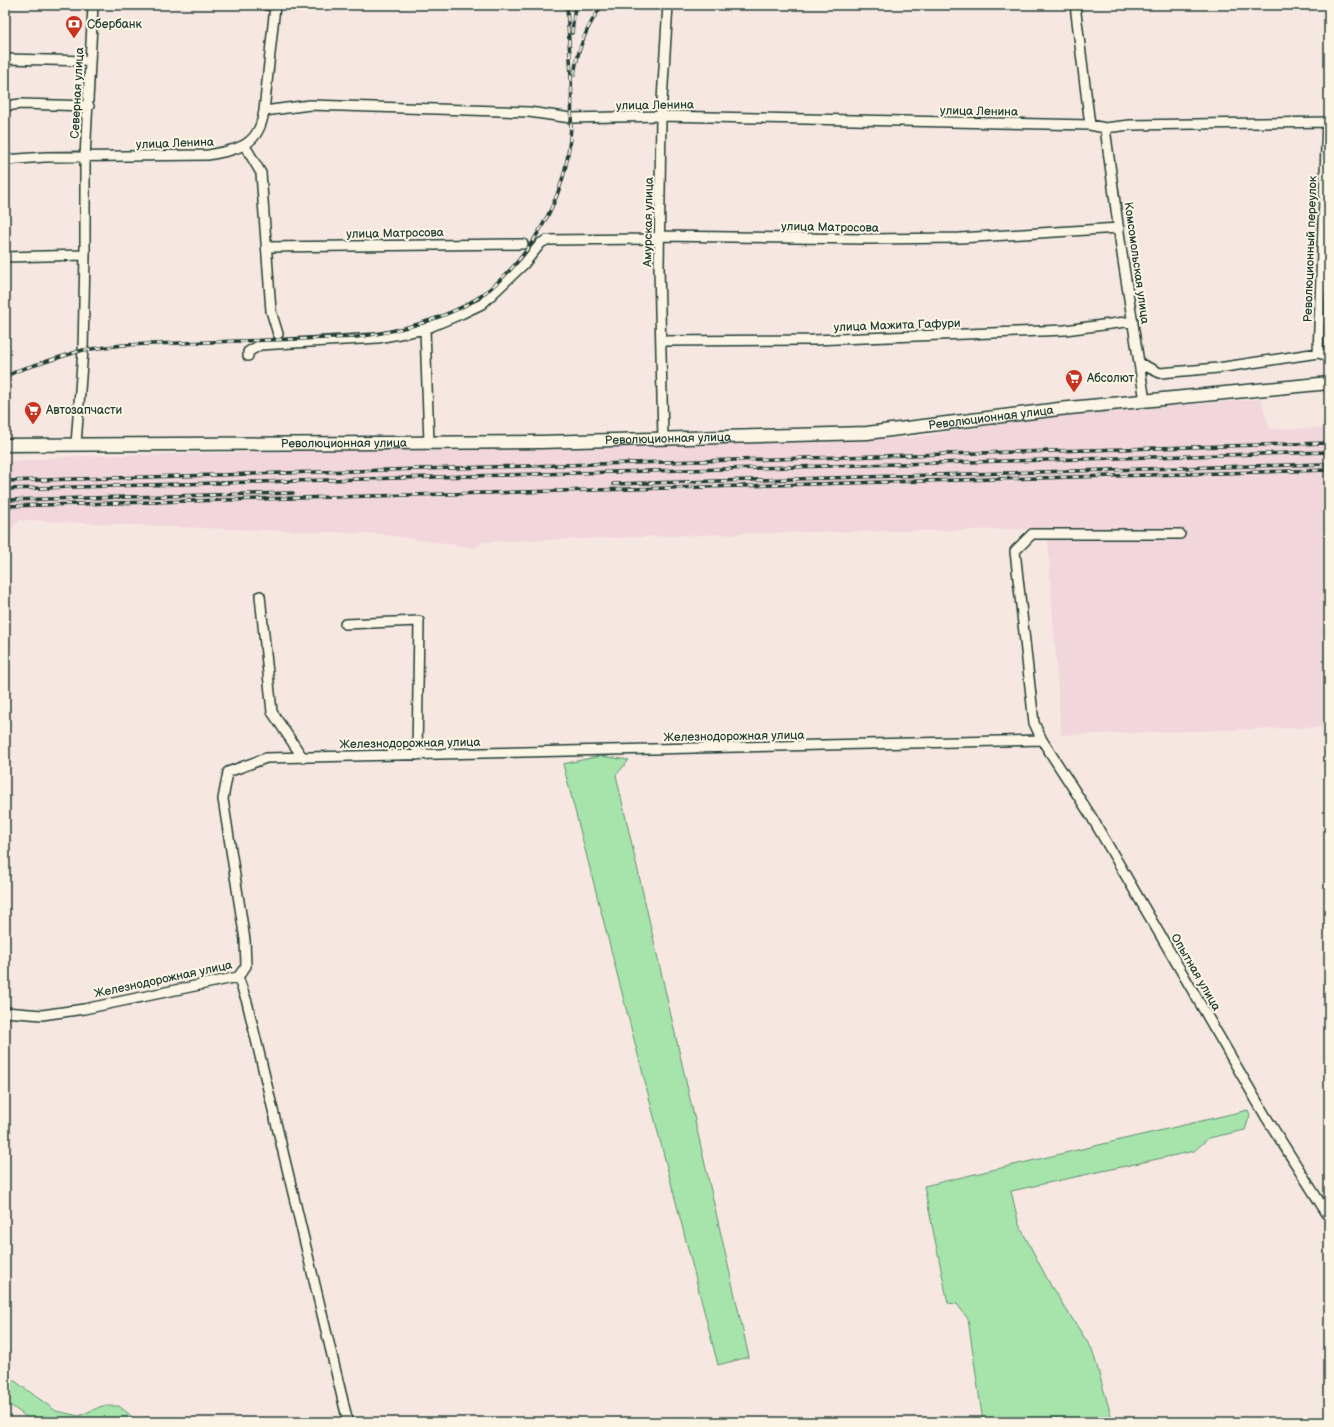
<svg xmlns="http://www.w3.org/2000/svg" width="1334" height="1427" font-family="'Balsamiq Sans',sans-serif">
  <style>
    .built { fill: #f1d7dc }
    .green { fill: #a6e4ac; stroke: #629070 }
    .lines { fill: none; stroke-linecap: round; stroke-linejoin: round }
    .street-casing { stroke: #1f3d34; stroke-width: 12 }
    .secondary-casing { stroke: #1f3d34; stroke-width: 15 }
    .street { stroke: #fcf5e5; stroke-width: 9 }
    .secondary { stroke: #fcf5e5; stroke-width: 12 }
    .rail-casing { stroke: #1f3d34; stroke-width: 3.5 }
    .rail { stroke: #fcf5e5; stroke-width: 2; stroke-dasharray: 6; stroke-linecap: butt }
    .labels { text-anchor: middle; stroke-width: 4; stroke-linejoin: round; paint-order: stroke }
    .poi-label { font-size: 12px; fill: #1f3d34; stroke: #fcf5e5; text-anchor: start }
    .street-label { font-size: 12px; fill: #1f3d34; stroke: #fcf5e5 }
  </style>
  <rect width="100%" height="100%" fill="#f7e7e1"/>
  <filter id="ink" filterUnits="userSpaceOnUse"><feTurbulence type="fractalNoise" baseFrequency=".025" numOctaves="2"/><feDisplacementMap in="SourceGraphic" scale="8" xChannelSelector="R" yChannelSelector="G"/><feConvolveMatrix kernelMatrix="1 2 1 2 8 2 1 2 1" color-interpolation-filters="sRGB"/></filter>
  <g filter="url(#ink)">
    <path class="built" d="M1261,399L1270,429L1329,428V727L1061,735L1047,529L765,533L483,542L475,548L379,534L172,527L20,520L5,537V462L77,456L910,438L1046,416Z"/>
    <path class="green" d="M600,756L629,760L616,775L749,1357L718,1365L563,764Z
      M1248,1110L1250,1115L1245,1130L1209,1138L1194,1151L1011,1191L1019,1225L1051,1286L1092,1349L1113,1422H983L968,1319L957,1304L948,1303L924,1186Z
      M5,1374L56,1411L79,1416L102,1406H119L135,1419L136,1422H33L5,1401Z"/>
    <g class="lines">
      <defs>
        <path id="street" d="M1075,5L1090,125
          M5,59L90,61
          M5,106L21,104L89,106
          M264,111L275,6L266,5
          M1105,128L1122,254L1145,401
          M245,146L261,173L271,311L278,334
          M5,160L45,157L208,155C239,149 259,146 264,111L310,105L529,112L571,118L661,116L1090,125L1105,128L1130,125L1329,122
          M268,247L523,244
          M5,257L85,255
          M425,329L429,443
          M661,341L813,340L1065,330L1133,321
          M1318,353L1327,122
          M248,356V352L260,345L378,338L425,329L463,313L482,304L524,264L541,243L547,240L650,239L659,236L867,239L960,238L1119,228
          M1139,363L1160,373L1218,368L1318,353L1329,356
          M663,439L659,267L661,116L668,5
          M76,444L83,350L85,255V158L93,5
          M1180,534H1032L1015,551L1034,723L1042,740L1091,816L1266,1117L1329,1217
          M260,596L272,712L303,758
          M345,624L419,621L417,755
          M238,977L247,1002L348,1422
          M5,1012L42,1015L84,1009L238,977L246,966L245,940L223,799L228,772L266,758L1042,740"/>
        <g id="secondary">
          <path id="s1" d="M5,445L540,442L867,433L1059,409L1329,383"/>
        </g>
      </defs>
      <use href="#street" class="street-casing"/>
      <use href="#secondary" class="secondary-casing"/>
      <use href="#street" class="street"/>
      <use href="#secondary" class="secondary"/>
      <defs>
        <path id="rail" d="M572,33L575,5
          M574,75C578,48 586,26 603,5
          M5,377L19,370L83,350L123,345L357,337C394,332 430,323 464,306C519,277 562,208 569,147C575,101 569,52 567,5
          M5,481L1329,443
          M613,484L1324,464
          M5,489L1329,452
          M5,500L293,493
          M5,506L1329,470"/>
      </defs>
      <use href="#rail" class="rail-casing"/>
      <use href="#rail" class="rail"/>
    </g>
  </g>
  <defs>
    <symbol id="bank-pin" viewBox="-11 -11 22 30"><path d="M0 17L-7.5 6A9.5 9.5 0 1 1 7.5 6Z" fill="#c8321e" stroke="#fcf5e5"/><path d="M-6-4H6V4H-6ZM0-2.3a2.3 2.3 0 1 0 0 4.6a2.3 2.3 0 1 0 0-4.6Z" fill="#fff"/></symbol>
    <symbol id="supermarket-pin" viewBox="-11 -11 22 30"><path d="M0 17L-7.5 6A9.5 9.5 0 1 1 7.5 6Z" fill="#c8321e" stroke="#fcf5e5"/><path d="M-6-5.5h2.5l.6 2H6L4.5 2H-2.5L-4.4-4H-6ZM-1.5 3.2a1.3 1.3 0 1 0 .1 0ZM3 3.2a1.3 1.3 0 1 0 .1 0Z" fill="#fff"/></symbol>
  </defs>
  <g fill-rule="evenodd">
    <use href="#bank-pin" x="64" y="14" width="20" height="27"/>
    <use href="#supermarket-pin" x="1064" y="368" width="20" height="27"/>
    <use href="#supermarket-pin" x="23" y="400" width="20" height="27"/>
  </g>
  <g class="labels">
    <g class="poi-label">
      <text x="87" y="28">Сбербанк</text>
      <text x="1087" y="382">Абсолют</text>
      <text x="46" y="414">Автозапчасти</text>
    </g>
    <g class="street-label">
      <text transform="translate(77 93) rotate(-87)" y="4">Северная улица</text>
      <text transform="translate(655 105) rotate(-1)" y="4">улица Ленина</text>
      <text transform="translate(979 111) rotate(1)" y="4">улица Ленина</text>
      <text transform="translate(175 143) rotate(-2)" y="4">улица Ленина</text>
      <text transform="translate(648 222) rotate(-89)" y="4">Амурская улица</text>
      <text transform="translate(830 227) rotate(1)" y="4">улица Матросова</text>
      <text transform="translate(395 233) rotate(-1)" y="4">улица Матросова</text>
      <text transform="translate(1310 249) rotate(-88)" y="4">Революционный переулок</text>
      <text transform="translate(1137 263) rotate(82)" y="4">Комсомольская улица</text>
      <text transform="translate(897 325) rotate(-2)" y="4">улица Мажита Гафури</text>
      <text dy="4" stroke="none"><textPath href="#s1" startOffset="987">Революционная улица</textPath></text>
      <text dy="4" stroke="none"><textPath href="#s1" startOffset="663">Революционная улица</textPath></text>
      <text dy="4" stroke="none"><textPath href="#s1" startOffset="339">Революционная улица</textPath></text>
      <text transform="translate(734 736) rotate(-1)" y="4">Железнодорожная улица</text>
      <text transform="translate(410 743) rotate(-1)" y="4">Железнодорожная улица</text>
      <text transform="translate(1196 972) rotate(60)" y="4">Опытная улица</text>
      <text transform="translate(163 979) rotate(-12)" y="4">Железнодорожная улица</text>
    </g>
  </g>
  <rect width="1334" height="1427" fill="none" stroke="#fcf5e5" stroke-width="20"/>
  <rect x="10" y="10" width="1314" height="1407" fill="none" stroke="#1f3d34" stroke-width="1.5" filter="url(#ink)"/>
</svg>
